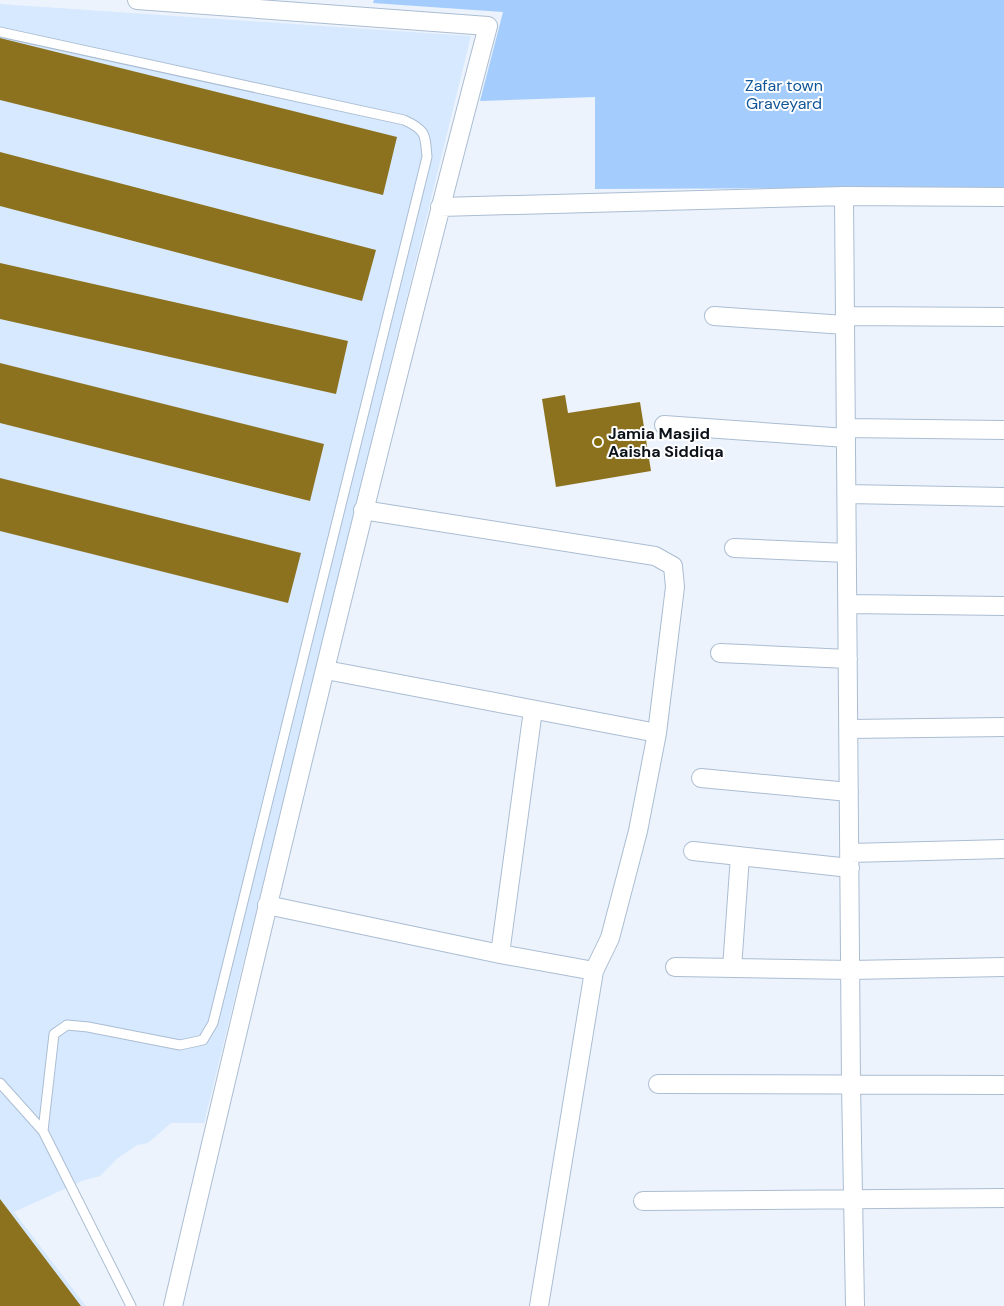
<svg xmlns="http://www.w3.org/2000/svg" width="1004" height="1306" font-family="'DM Sans',sans-serif">
  <style>
    .built { fill: #d6e9ff }
    .green { fill: #a4cdfe }
    .building { fill: #8c721f }
    .lines { fill: none; stroke-linecap: round; stroke-linejoin: round }
    .service-casing { stroke: #abbdd2; stroke-width: 11 }
    .minor-casing { stroke: #abbdd2; stroke-width: 20 }
    .service { stroke: #fff; stroke-width: 9 }
    .minor { stroke: #fff; stroke-width: 18 }
    .poi-dot { fill: #876c0a; stroke: #fff; stroke-width: 2 }
    .labels { text-anchor: middle; stroke-width: 4; stroke-linejoin: round; paint-order: stroke }
    .park-label { font-size: 16px; fill: #0f5497; stroke: #fff }
    .poi-label { font-size: 16px; font-weight: bold; fill: #0c1219; stroke: #fff; text-anchor: start }
  </style>
  <rect width="100%" height="100%" fill="#ecf3fc"/>
  <path class="built" d="M0,4L471,36L204,1123H171L148,1143L137,1145L118,1158L100,1176L82,1181L14,1212L86,1306H0Z"/>
  <path class="green" d="M374,0H1004V187L595,189V97L480,101L503,12L373,3Z"/>
  <path class="building" d="M0,38L397,137L383,195L0,100Z
    M0,152L376,250L362,301L0,206Z
    M0,263L348,341L336,394L0,319Z
    M0,363L324,444L310,501L0,423Z
    M565,395L568,413L640,402L651,471L556,487L542,399Z
    M0,478L301,553L288,603L0,531Z
    M0,1199L81,1306H0Z"/>
  <g class="lines">
    <defs>
      <path id="service" d="M0,32L404,120C426,130 425,134 427,157L213,1023L203,1040L180,1045L88,1027L67,1025L54,1034L43,1131
        M0,1083L43,1131L131,1306"/>
      <path id="minor" d="M137,0L488,26C376,450 273,878 173,1306
        M440,207L844,196
        M714,316L845,325
        M845,316L1004,317
        M664,425L846,438
        M846,428L1004,430
        M847,494L1004,497
        M363,510L655,556L673,566L675,587L657,733L638,831L610,938L594,971
        M734,548L847,553
        M848,604L1004,606
        M720,653L848,659
        M326,670L657,733
        M849,729L1004,727
        M701,778L849,792
        M693,851L850,868
        M850,853L1004,849
        M267,905L500,954L594,971L539,1306
        M500,954L533,710
        M675,967L851,970L1004,967
        M732,968L740,856
        M658,1084L1004,1085
        M643,1201L1004,1198
        M855,1306L851,1084L844,196L1004,197"/>
    </defs>
    <use href="#service" class="service-casing"/>
    <use href="#minor" class="minor-casing"/>
    <use href="#service" class="service"/>
    <use href="#minor" class="minor"/>
  </g>
  <circle class="poi-dot" cx="598" cy="442" r="5"/>
  <g class="labels">
    <g class="park-label">
      <text x="784" y="91">Zafar town<tspan x="784" dy="18">Graveyard</tspan></text>
    </g>
    <g class="poi-label">
      <text x="608" y="439">Jamia Masjid<tspan x="608" dy="18">Aaisha Siddiqa</tspan></text>
    </g>
  </g>
</svg>
